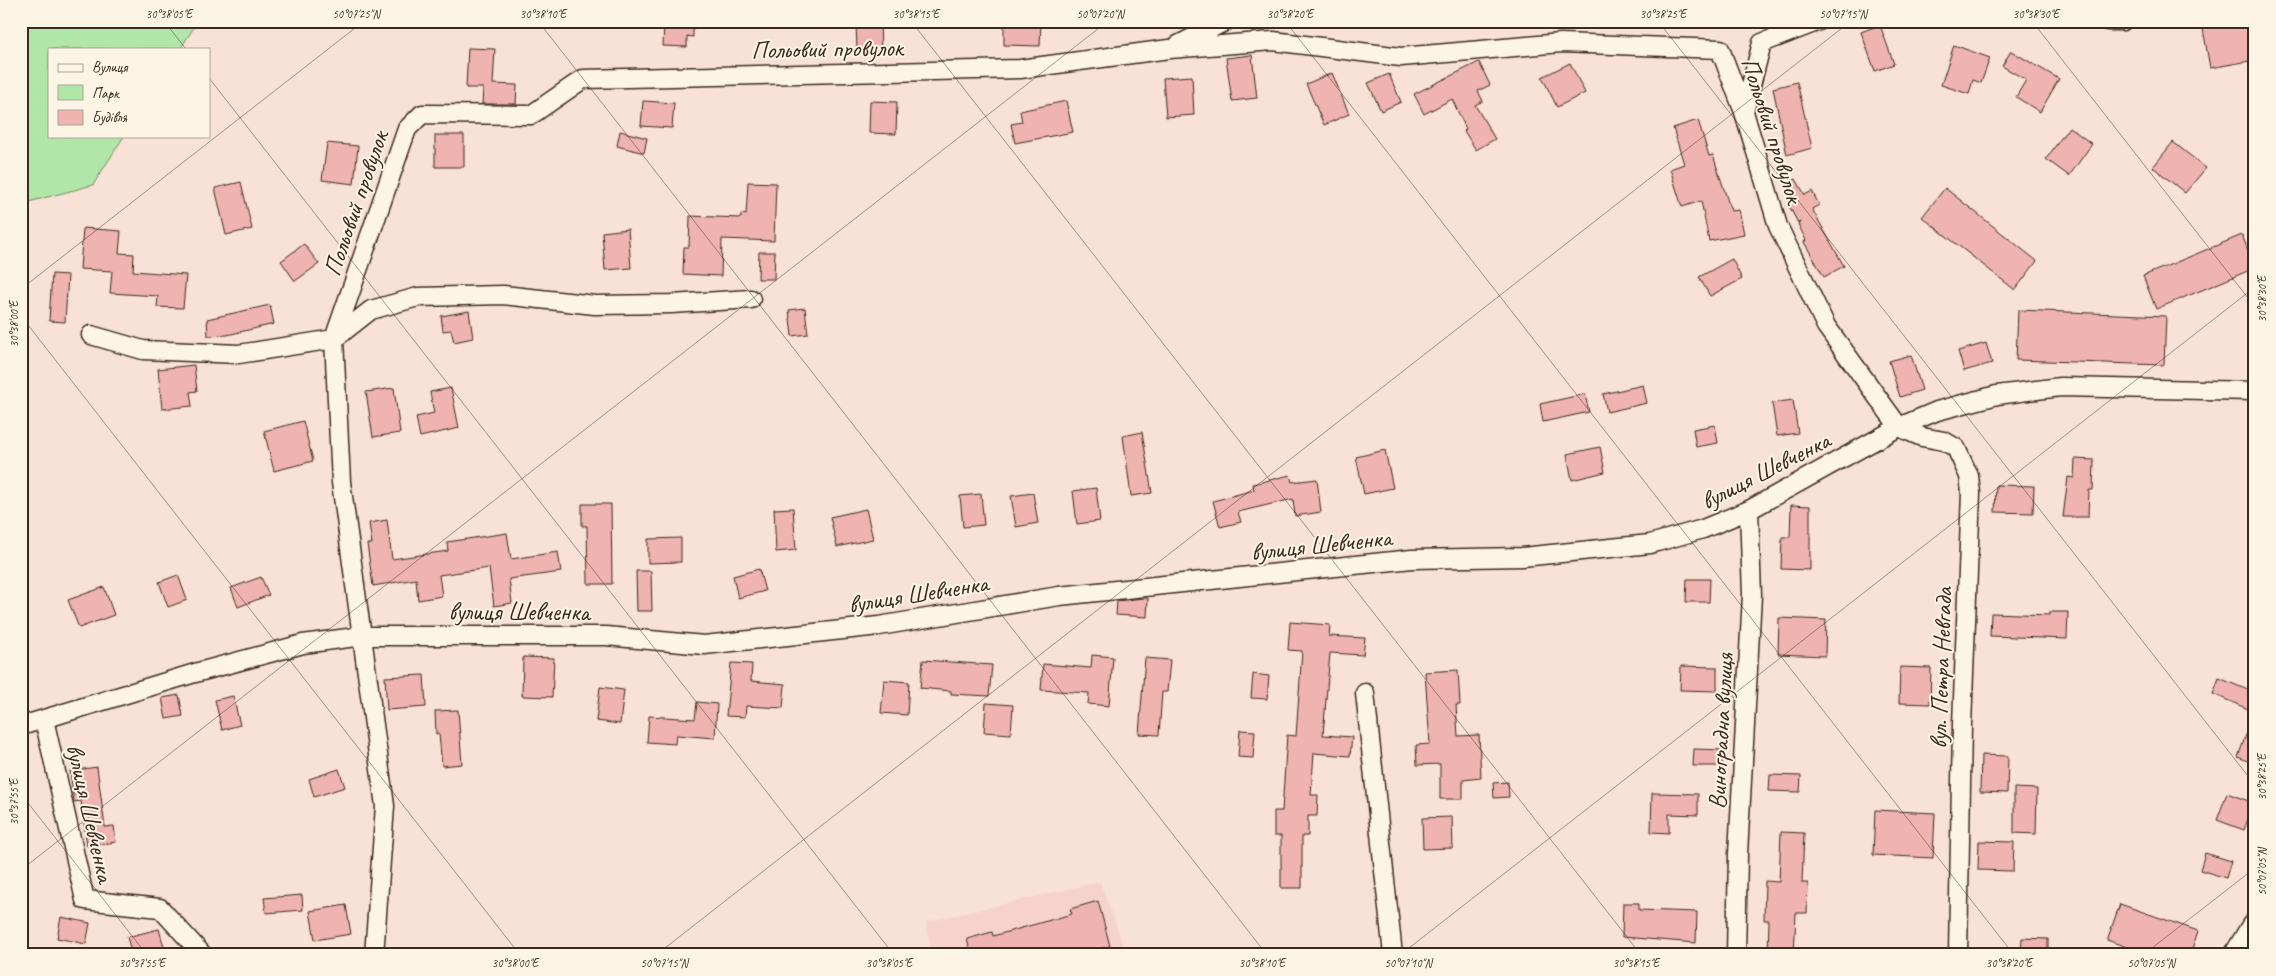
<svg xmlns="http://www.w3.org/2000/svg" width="2276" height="976" font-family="Caveat,sans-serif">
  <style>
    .built { fill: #f5d3ca }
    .green { fill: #b0e6a8; stroke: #768863 }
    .building { fill: #efb3b0; stroke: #3b2a1e }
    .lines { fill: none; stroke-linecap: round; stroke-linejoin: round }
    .street-casing { stroke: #3b2a1e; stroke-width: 21 }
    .primary-casing { stroke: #3b2a1e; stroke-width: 31 }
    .street { stroke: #fcf5e5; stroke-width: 18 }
    .primary { stroke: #fcf5e5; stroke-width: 28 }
    .ticks { fill: none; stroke: #3b2a1e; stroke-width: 1; stroke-opacity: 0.45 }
    .labels { text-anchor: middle; stroke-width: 4; stroke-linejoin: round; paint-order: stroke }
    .street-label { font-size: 25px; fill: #3b2a1e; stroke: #fcf5e5 }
    .neatline { fill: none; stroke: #3b2a1e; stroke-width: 2 }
    .ticks-label { font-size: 12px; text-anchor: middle; fill: #3b2a1e }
  </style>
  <rect width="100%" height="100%" fill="#f8e1d5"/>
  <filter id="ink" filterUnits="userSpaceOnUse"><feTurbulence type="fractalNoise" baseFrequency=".02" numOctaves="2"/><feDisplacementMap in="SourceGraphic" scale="10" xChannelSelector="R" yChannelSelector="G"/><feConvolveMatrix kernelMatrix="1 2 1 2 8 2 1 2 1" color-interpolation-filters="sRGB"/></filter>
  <g filter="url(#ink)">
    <path class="built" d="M1100,882L1127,955H932L926,922Z"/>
    <path class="green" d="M21,21H198L180,49H49V136H124L93,185L21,204Z"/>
    <path class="building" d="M664,21H693V37L687,36V47L663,46Z
      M856,21H880L881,51H857Z
      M1004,21H1041L1040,46L1004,45Z
      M2212,21H2255V60L2210,68L2202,23Z
      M1880,25L1894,64L1875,71L1861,32Z
      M1954,45L1990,58L1981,83L1973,80L1969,94L1941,85Z
      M468,48L495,49L493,84L517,85L516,104H482L483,88H466Z
      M2011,51L2059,79L2040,112L2016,97L2026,80L2002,66Z
      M1252,55L1257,98L1232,101L1226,58Z
      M1479,62L1490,85L1478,91L1483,101L1475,105L1495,139L1476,150L1464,131L1466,129L1452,99L1424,114L1414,94Z
      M1570,63L1585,93L1557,107L1542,77Z
      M1332,73L1349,114L1324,125L1306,84Z
      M1389,74L1401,102L1381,111L1368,83Z
      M1192,76L1194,115L1166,117L1163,78Z
      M1797,82L1812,148L1787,155L1773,88Z
      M643,101L674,103L672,128L641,126Z
      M870,101L897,102L896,134L869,133Z
      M1066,101L1073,132L1015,143L1011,124L1022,122L1020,111Z
      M1698,120L1709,156L1713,155L1731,211L1739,210L1744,234L1709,241L1701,201L1682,207L1670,169L1684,164L1673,128Z
      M2069,127L2092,144L2069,176L2046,159Z
      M620,131L647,138L644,153L617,146Z
      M435,135H464V167H435Z
      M2173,142L2206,168L2185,193L2153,167Z
      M327,143L358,146L354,184L322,180Z
      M1796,179L1805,195L1812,191L1819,205L1812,209L1844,266L1824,277L1804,242L1806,240L1798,224L1801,222L1798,223L1788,204L1794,200L1788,183Z
      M241,182L252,229L226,235L215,188Z
      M748,182L776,183L774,241L722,239L721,276L683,274L684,247H689L690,216L741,218V214L746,215Z
      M1945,188L2037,261L2015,290L1922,217Z
      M83,228L121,231L119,253L134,254L133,271L186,275L183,308L157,307L158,296L110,293L112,271L80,269Z
      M628,229L631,268L605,270L602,232Z
      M2242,235L2255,268L2156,309L2143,276Z
      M304,244L319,264L295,281L281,261Z
      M759,252H775L774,279H758Z
      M1732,259L1742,279L1710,296L1699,277Z
      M52,274L68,275L65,322L49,321Z
      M270,305L274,324L227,335L208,336L207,319Z
      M805,308L808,334L792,336L789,310Z
      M2018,310L2166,316L2164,365L2016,360Z
      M469,311L473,338L454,342L451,330L443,331L441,316Z
      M1986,343L1992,363L1964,371L1958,351Z
      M1911,355L1922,390L1900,397L1889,361Z
      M194,365L197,391L190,392L192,406L162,409L158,369Z
      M1643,385L1647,403L1607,412L1603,394Z
      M394,388L400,433L373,437L366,392Z
      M451,388L459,428L420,437L416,417L434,413L430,392Z
      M1585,394L1589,412L1543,422L1540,404Z
      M1793,400L1798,433L1777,436L1772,403Z
      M303,421L313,461L274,471L264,431Z
      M1715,425L1718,443L1696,447L1693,429Z
      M1142,432L1152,493L1131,496L1123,436Z
      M1600,447L1605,472L1572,480L1567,454Z
      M1385,450L1393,488L1364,494L1356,457Z
      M2075,459L2094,460L2093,490H2089L2088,517H2063L2068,477L2074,478Z
      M1290,475L1292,482L1317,479L1321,512L1295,516L1293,499L1238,512L1241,522L1220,527L1213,501L1254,490L1253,484Z
      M1996,485L2034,486L2033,513L1995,512Z
      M1096,488L1100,521L1077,524L1073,491Z
      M1033,493L1038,523L1016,527L1011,496Z
      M981,494L984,525L963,527L960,496Z
      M582,504H611L612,584H588L587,526H582Z
      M1791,505L1810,506V570L1781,569L1782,537H1790Z
      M793,508L796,550L776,552L774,509Z
      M866,509L873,539L837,547L830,517Z
      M387,520L392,559L448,551L447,542L507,533L511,559L558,552L561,572L509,579L512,603L494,606L489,568L439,575L442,596L418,600L416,579L373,586L367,544H372L369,523Z
      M681,538V562L648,563V539Z
      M759,569L765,591L738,598L733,576Z
      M636,571H651L652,611H637Z
      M178,575L187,600L168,607L159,582Z
      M261,577L269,595L238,607L231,588Z
      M1687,579H1710L1709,602H1686Z
      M104,587L114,615L79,628L68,600Z
      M1143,598H1148L1147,617L1116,615L1117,601Z
      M2050,612H2068L2067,639L1990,636L1991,613L2050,615Z
      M1779,618L1826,620L1825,656L1778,654Z
      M1290,622L1330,625L1329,636L1365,638L1363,655L1330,653L1323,735L1352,737L1350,756L1314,753L1311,795H1318L1317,816H1308V836H1302V888H1281V836H1274V811H1282L1287,735L1296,736L1302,651L1288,650Z
      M1092,655L1113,657L1109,706L1088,704L1089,693L1041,690L1043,664L1091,668Z
      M523,657L554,658L552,697L522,696Z
      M1145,658L1170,660L1167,692H1162L1159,735L1139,734Z
      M923,660L992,665L989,696L951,694V691L920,688Z
      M731,663L752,664L751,681L785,684L783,708L746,706L745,717L726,716Z
      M1681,666L1717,667V691L1680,690Z
      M1900,667L1931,668L1930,704L1899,703Z
      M1458,670L1460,705H1456L1458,736L1479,735L1481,778L1463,780V799H1440V764L1417,765L1416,745L1430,744L1425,672Z
      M1253,674L1269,676L1267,699L1251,698Z
      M424,675L426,707L387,710L385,677Z
      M2219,678L2255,693V712L2213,694Z
      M884,680L909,682L907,715L881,713Z
      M600,687L624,690L620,724L596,721Z
      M179,695L183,716L166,719L162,698Z
      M233,696L240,725L222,730L215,700Z
      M697,702L717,704L715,738L676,735L675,744L647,742L649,716L695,719Z
      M986,703L1013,705L1011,734L984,732Z
      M458,710L462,764L442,766L439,734H436L435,711Z
      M2253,715L2255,716V764L2238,757Z
      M1240,730L1255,731L1253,758L1238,757Z
      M1694,749L1723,750L1722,766H1693Z
      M1981,755L2008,756L2007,793L1980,792Z
      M97,767L105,827L114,826L116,842L87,846L81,801L74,802L70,771Z
      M339,769L345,787L314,797L309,779Z
      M1770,775L1801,776L1800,792L1769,791Z
      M1508,782L1509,797L1494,798L1493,783Z
      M2014,788L2037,789L2036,834L2014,833Z
      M1652,793L1698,794V815L1669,814V833L1651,832Z
      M2227,793L2254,803L2244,830L2217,820Z
      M1875,810L1935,813L1933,858L1873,855Z
      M1452,817L1453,848L1423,849L1422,818Z
      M1781,832L1804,833L1802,883H1808L1807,913H1796L1794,955H1768L1769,920H1764L1765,881L1779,882Z
      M1979,841L2014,842L2013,871L1978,870Z
      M2205,853L2231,861L2226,878L2200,870Z
      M302,895L303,910L266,913L264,898Z
      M1098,901L1110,946L1078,955H971L967,939L992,932L993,936L1072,914L1070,909Z
      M1623,903H1639V910L1697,912L1696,943L1622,937Z
      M2120,904L2198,931L2190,955H2149L2107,940Z
      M346,905L351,934L315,940L310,911Z
      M61,917L90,923L86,944L57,938Z
      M159,929L166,955H132L127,937Z
      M2022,938L2048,939V955H2021Z"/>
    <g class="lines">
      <defs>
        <path id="street" d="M2108,21H2123
          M1178,45L1226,21
          M1744,112L1762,43L1819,21
          M91,335L143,350L239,354L334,339L371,310L418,297L503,295L595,305L671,304L751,299
          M1365,693L1393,955
          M44,719L85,900L160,908L203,955
          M21,726L195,673L303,644L363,636H606L704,645L879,626L1059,596L1412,559L1522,557L1650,544L1703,529L1749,510L1899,427L1937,411L1997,395L2060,387L2255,391
          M374,955L385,806L341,482L334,339L407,129L422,114L531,115L583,79L1020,69L1169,49L1273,41L1401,57L1561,43L1720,49L1744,112L1778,226L1826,326L1899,427L1922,437L1944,441L1956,448L1969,476L1971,493L1962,725L1958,955
          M1736,955L1738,854L1752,595L1749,510"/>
        <path id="primary" d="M2239,955L2255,928"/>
      </defs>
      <use href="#street" class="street-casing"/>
      <use href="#primary" class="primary-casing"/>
      <use href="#street" class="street"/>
      <use href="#primary" class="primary"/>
    </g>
  </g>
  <path class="ticks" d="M164,21L186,49M538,21L1267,955M911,21L1641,955M1285,21L2014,955M1658,21L2255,785M2032,21L2255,307M209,78L894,955M21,289L364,21M21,316L520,955M21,794L147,955M21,870L1108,21M656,955L1851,21M1400,955L2255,287M2143,955L2255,868"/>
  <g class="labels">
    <g class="street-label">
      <text transform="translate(827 48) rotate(-1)" y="9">Польовий провулок</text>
      <text transform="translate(1773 130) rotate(72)" y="9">Польовий провулок</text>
      <text transform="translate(355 203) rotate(-71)" y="9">Польовий провулок</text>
      <text transform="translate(1765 470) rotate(-27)" y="9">вулиця Шевченка</text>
      <text transform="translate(1321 544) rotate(-6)" y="9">вулиця Шевченка</text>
      <text transform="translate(918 593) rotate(-9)" y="9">вулиця Шевченка</text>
      <text x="519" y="620">вулиця Шевченка</text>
      <text transform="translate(1940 668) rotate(-88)" y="9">вул. Петра Невгада</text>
      <text transform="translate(1720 731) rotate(-87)" y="9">Виноградна вулиця</text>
      <text transform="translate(91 813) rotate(77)" y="9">вулиця Шевченка</text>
    </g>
  </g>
  <rect width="2276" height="976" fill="none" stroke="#fcf5e5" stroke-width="55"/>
  <rect x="48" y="48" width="162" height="90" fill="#fcf5e5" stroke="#afa495"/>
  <rect x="58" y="64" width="25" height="8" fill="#fcf5e5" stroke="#afa495"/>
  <text x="92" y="72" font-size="15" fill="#3b2a1e">Вулиця</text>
  <rect x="58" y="85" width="25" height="15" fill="#b0e6a8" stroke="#afa495"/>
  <text x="92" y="98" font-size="15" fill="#3b2a1e">Парк</text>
  <rect x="58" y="110" width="25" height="15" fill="#efb3b0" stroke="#afa495"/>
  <text x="92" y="122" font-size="15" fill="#3b2a1e">Будівля</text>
  <rect x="28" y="28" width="2220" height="920" class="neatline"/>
  <g class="ticks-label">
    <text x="169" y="18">30°38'05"E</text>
    <text x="356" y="18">50°07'25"N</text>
    <text x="543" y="18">30°38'10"E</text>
    <text x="916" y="18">30°38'15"E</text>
    <text x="1100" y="18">50°07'20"N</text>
    <text x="1290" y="18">30°38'20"E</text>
    <text x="1663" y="18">30°38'25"E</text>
    <text x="1843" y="18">50°07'15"N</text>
    <text x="2036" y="18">30°38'30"E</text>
    <text transform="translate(2262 299) rotate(-90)" y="4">30°38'30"E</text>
    <text transform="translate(14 324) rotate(-90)" y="4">30°38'00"E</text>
    <text transform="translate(2262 777) rotate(-90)" y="4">30°38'25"E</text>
    <text transform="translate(14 802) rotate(-90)" y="4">30°37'55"E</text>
    <text transform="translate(2262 872) rotate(-90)" y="4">50°07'05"N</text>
    <text x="142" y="967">30°37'55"E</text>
    <text x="515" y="967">30°38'00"E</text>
    <text x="664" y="967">50°07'15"N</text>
    <text x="889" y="967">30°38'05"E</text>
    <text x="1262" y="967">30°38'10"E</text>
    <text x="1408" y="967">50°07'10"N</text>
    <text x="1636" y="967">30°38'15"E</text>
    <text x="2009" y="967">30°38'20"E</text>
    <text x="2151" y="967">50°07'05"N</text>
  </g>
</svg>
